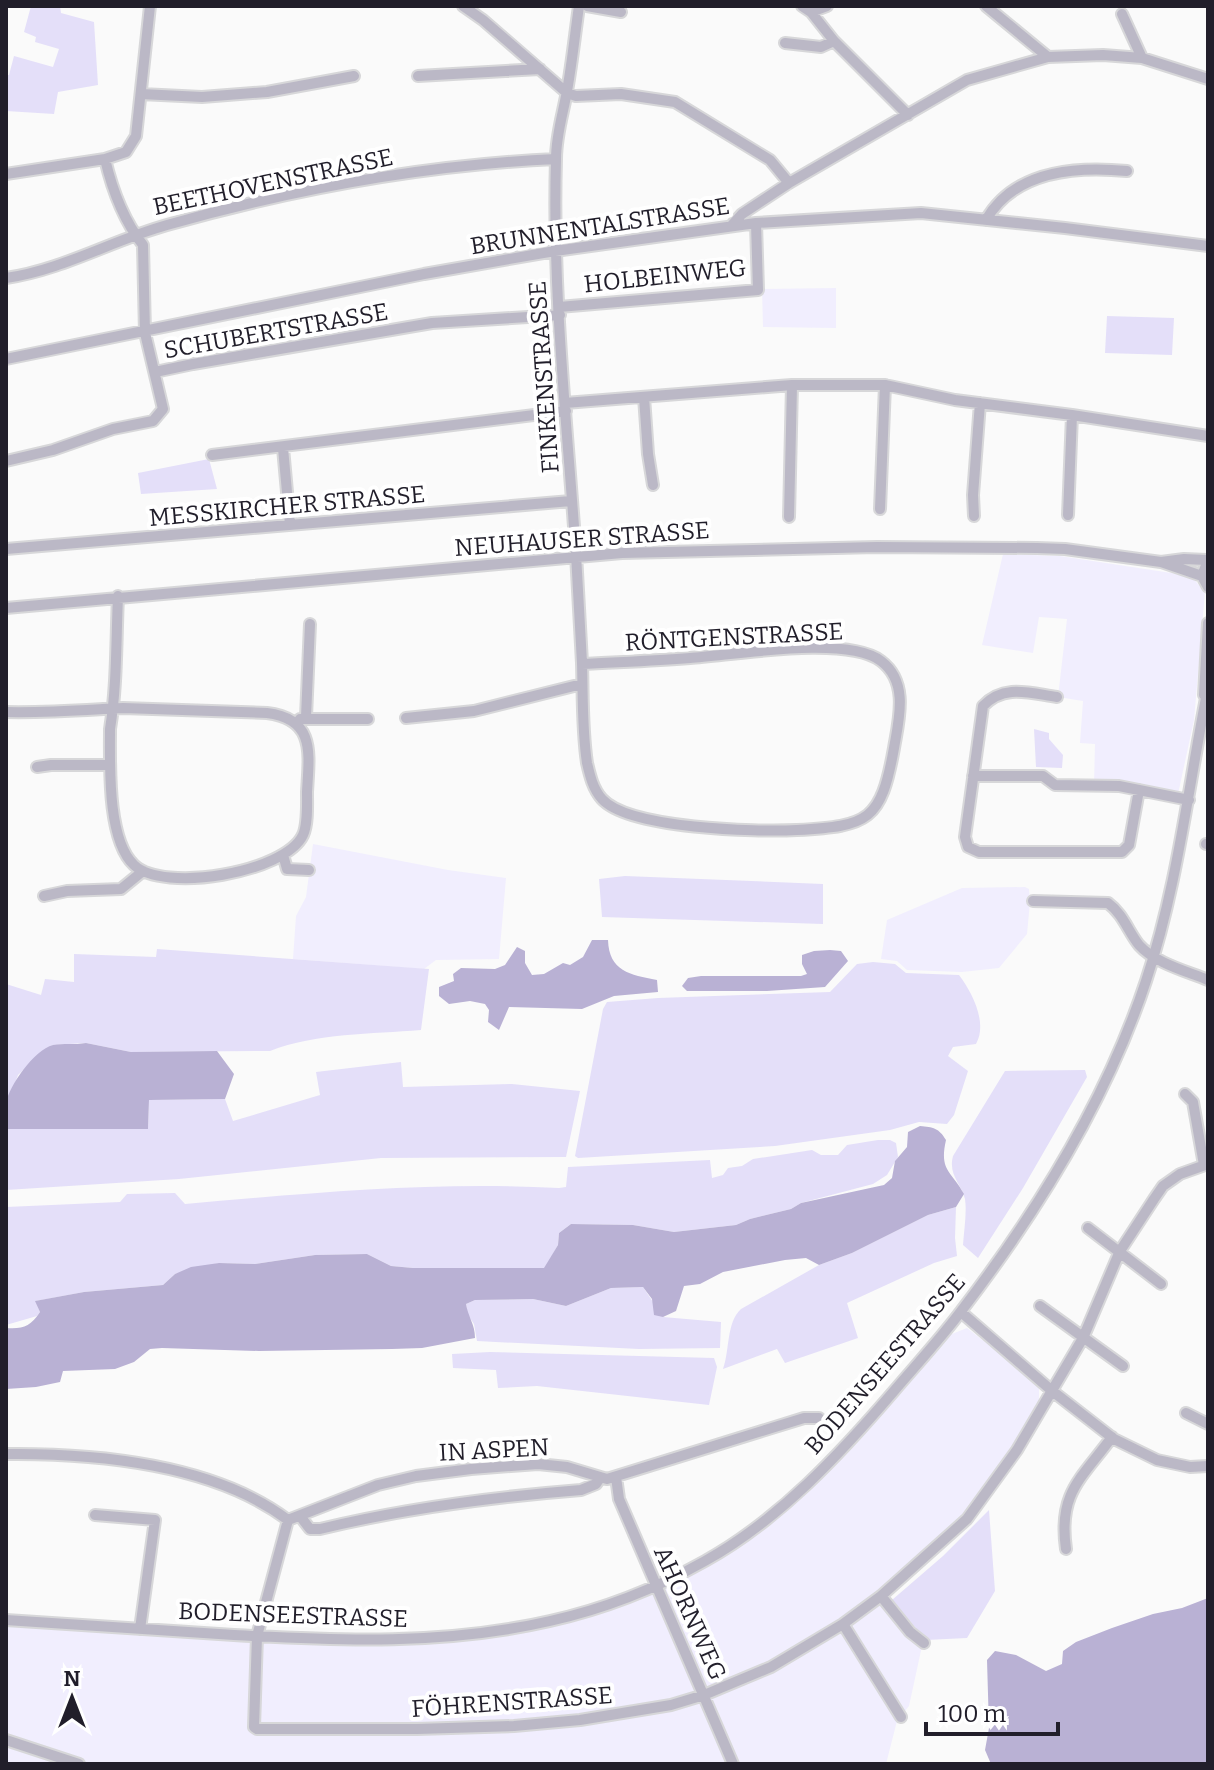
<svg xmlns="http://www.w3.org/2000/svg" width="1214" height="1770" font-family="Bitter,serif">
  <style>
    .built { fill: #f1eefe }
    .green { fill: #e4dff9 }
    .forest { fill: #b9b1d4 }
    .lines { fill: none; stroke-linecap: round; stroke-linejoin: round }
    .minor-casing { stroke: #d7d7d9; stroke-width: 14 }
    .minor { stroke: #bbb8c6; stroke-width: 10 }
    .labels { text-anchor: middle; stroke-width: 8; stroke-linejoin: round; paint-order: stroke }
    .street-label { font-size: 24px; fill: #211e2a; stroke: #fff }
  </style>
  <rect width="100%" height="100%" fill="#fafafa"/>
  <path class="built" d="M836,288V328L763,327L762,289Z
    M1003,554L1060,556L1191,576L1205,592L1194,720L1178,794L1094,785L1095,744L1080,743L1083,701L1058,697L1067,619L1039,617L1033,653L982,645Z
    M313,844L448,870L506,878L499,959L436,960L424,969L293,959L296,916L306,897Z
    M1025,887L1029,889L1030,902L1027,934L999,968L962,972L907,970L897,961L881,959L887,920L962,888Z
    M967,1328L1039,1384V1407L976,1498L934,1553L886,1601L922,1646L909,1706L897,1721L886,1764H6V1625L256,1641L392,1643L564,1622L724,1554L798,1497L942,1338Z"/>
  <path class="green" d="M31,6H60L61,13L94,22L98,85L58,92L54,114L6,111V75H9L14,56L53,67L59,49L35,42L36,37L24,32Z
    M1107,316L1174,318L1172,355L1105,353Z
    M209,459L217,489L141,494L138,473Z
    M1034,729L1049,733V739L1063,755L1062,768L1036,767Z
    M625,876L823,884V924L602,917L599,879Z
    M157,949L429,969L421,1030C372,1034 316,1033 270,1051L131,1052L86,1043L53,1045L41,1053L18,1075L13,1089L6,1099V984L41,995L45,979L74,982V954L156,957Z
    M873,962L895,964L906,973L959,975C972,992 988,1023 976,1044L953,1047L948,1056L968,1071L954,1115L947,1124L919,1122L890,1130L775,1146L578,1158L575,1156L603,1009L607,1002L658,998L830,992L857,964Z
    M401,1062L403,1087L512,1084L580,1091L566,1157L381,1158L179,1179L6,1190V1129H148L149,1100L225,1099L233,1121L320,1095L316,1072Z
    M1085,1070L1087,1077L1023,1188L978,1258L963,1245C964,1230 967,1213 965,1199C961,1183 948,1175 953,1156L1005,1071Z
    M878,1140H890L896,1143L898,1157L887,1175L873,1184L801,1203L791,1209L750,1219L736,1225L674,1232L633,1225L571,1224L559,1233L558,1245L545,1268H413L391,1266L367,1254L315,1255L255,1264L219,1263L175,1274L163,1285L84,1292L36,1301L40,1312L37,1316L6,1325V1207L120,1202L127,1194L175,1193L185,1204C309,1193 435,1181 559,1188L566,1187L568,1167L710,1160L712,1178L723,1175L728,1168L742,1166L753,1159L812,1150L821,1155H838L847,1145Z
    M956,1207L955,1238L957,1256L934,1263L847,1303L858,1338L785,1363L777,1349L723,1369C730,1350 726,1323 741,1309L819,1265L852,1253L928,1215Z
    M643,1287L663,1317L721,1322L720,1348L639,1349L477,1341L474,1324L468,1315L466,1304L475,1300L533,1299L566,1306L611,1288Z
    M490,1352L714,1358L717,1367L709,1405L537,1386L498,1388L496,1370L453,1368L452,1354Z
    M989,1510L995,1591L967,1638L926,1640L892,1600L943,1556Z"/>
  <path class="forest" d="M592,940H608C609,971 630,975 657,980L658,992L614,996L582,1009L509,1007L499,1030L488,1022L489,1010L485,1004L470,1001L449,1004L439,996V987L454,981L453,974L461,968L495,969L505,965L517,947L525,951V963L532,975L544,974L563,963L570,965L583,957Z
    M830,950L841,951L848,961L825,987L767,991H687L682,986L688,978L701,976H801L807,974L802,964V955L814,951Z
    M86,1043L131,1052L217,1051L234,1074L225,1099L149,1100L148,1129H6C6,1121 5,1111 6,1103C9,1086 34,1050 53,1045C63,1043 75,1045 86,1043Z
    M920,1126C933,1127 939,1128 946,1140C939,1171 951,1170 964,1194L956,1207L928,1215L852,1253L819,1265L806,1258L785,1260L723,1272L700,1284L684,1286L676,1311L663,1317L654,1315L652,1299L643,1287L611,1288L566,1306L533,1299L475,1300L466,1304C468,1317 475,1324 475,1338L422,1348L392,1349L259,1351L162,1348L150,1349L134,1362L115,1369L63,1371L60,1382L36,1387L6,1389V1328C23,1329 30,1327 40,1312L35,1301L84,1292L163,1285L175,1274L191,1267L219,1263L255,1264L315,1255L367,1254L391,1266L413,1268H544L558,1245L559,1233L571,1224L633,1225L674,1232L736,1225L750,1219L791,1209L801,1203L884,1185L892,1178L895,1161L907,1147L908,1132Z
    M1208,1598V1764H991L985,1750L989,1728L987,1660L995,1651L1016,1655L1046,1671L1062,1664L1063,1651L1076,1642L1112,1628L1153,1614L1182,1608Z"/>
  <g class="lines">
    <defs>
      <path id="minor" d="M463,6L483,20L567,93L576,96L621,94L675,102L770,160L789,183
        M579,6C575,34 572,63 567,91C563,114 556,135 556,159C552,291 567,423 576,554C578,590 580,627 582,663C583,696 582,730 587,763C590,776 593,789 602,799C629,829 756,832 797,830C869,826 881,821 894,748C899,719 909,682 881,661C846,635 735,655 690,658C654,661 618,662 582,664
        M587,6L621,12
        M802,6L811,12L834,41L908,115
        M986,6L1048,57
        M811,12L827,6
        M1122,14L1142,58
        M785,43L821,47L834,41
        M418,76L540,69
        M141,94L202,97L267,92L354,76
        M6,174L105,159L126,152L136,136L150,6
        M986,220C1014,171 1076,166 1127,171
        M732,225L742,214L789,183L967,80L1048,57L1103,55L1142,58L1208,79
        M6,278C62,270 113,240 167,225C294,189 424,165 556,159
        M559,307L758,290L756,223
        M6,359L424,274L555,251L756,223L921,213L1065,228L1208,246
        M155,372L193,364L432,323L560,315
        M644,397L648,454L653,485
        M565,403L792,385H885L955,400L1072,415L1208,436
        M283,448L290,525
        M212,455L566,411
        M6,461L53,450L113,429L153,421L163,409L145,333L143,245C124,221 112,189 105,159
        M880,509L885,385
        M1068,515L1072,415
        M974,516L973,495L980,403
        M789,517L792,385
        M6,549L571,501
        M1208,560L1202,576L1208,587
        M1161,562L1202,576
        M6,608L622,553L877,547L1037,548L1065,549L1161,562L1184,559L1207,560
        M1204,695L1208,623
        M1057,697C1029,693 1004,684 983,706L965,837L968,847L979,852H1122L1129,845L1139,790
        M6,712C45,713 84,710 123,708L267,713C316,719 309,754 307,792C307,805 308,824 303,835C285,873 163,893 134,865C107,840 110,764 110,729C117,686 116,640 118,596
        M306,717L310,624
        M406,718L474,711L582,684
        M300,719H368
        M37,767L51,765H110
        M973,776H1043L1055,785L1119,786L1189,800
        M1206,844H1208
        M283,855L287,869L309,870
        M44,896L67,891L121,889L143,871
        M1033,901L1108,903C1123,914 1128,931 1139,945C1155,963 1186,971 1208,980
        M1185,1094L1193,1102L1204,1165
        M1088,1228L1161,1284
        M1040,1306L1123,1366
        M961,1312L1051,1390L1114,1439L1157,1460L1190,1467L1208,1466
        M1186,1413L1208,1424
        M819,1418H804L607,1479L567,1467L538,1464L471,1469L416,1476L378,1485L288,1520L257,1636L254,1727L257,1729H417L514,1726L580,1720L671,1705L704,1695L771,1667L843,1624L881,1596L967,1519L1017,1450L1083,1338L1120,1251L1154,1199L1163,1186L1180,1174L1208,1164
        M6,1454C96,1453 214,1464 288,1520
        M616,1477L619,1499L733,1764
        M95,1515L155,1520L140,1629
        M300,1516L310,1529H320C406,1508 492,1497 581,1490L596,1484L600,1478
        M1066,1549C1058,1493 1081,1479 1112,1437
        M881,1596L910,1632L924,1643
        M6,1620C82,1625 158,1630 234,1635C340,1641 446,1645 550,1621C604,1609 657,1588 705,1561C779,1520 840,1454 894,1391C917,1364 941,1338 962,1310C1037,1212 1107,1099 1146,981C1178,885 1188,787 1208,688
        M843,1624L901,1717
        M6,1740L79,1764"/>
    </defs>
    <use href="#minor" class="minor-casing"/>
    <use href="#minor" class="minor"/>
  </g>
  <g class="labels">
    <g class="street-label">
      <text transform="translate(273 182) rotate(-12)" y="8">BEETHOVENSTRASSE</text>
      <text transform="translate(600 226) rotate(-9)" y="8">BRUNNENTALSTRASSE</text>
      <text transform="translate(665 276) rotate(-6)" y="8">HOLBEINWEG</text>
      <text transform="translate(276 331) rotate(-10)" y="8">SCHUBERTSTRASSE</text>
      <text transform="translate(544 377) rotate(-94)" y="8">FINKENSTRASSE</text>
      <text transform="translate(287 506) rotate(-5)" y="8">MESSKIRCHER STRASSE</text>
      <text transform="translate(582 539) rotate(-4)" y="8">NEUHAUSER STRASSE</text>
      <text transform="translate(734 637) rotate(-3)" y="8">RÖNTGENSTRASSE</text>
      <text transform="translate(885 1364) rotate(-49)" y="8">BODENSEESTRASSE</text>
      <text transform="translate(494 1450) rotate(-3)" y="8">IN ASPEN</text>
      <text transform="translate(690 1613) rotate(66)" y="8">AHORNWEG</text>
      <text transform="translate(293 1615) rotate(2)" y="8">BODENSEESTRASSE</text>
      <text transform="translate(512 1702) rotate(-4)" y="8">FÖHRENSTRASSE</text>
    </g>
  </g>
  <rect width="1214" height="1770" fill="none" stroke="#211e2a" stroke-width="16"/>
  <g transform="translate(72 1698)" stroke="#ffffff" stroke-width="6" paint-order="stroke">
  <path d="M0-6L14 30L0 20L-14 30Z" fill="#211e2a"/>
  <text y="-12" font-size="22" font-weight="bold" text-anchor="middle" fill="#211e2a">N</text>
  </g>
  <path d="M926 1722v12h132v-12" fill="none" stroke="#211e2a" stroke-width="4"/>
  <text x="938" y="1722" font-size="24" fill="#211e2a" stroke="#ffffff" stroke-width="6" paint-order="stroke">100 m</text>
</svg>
